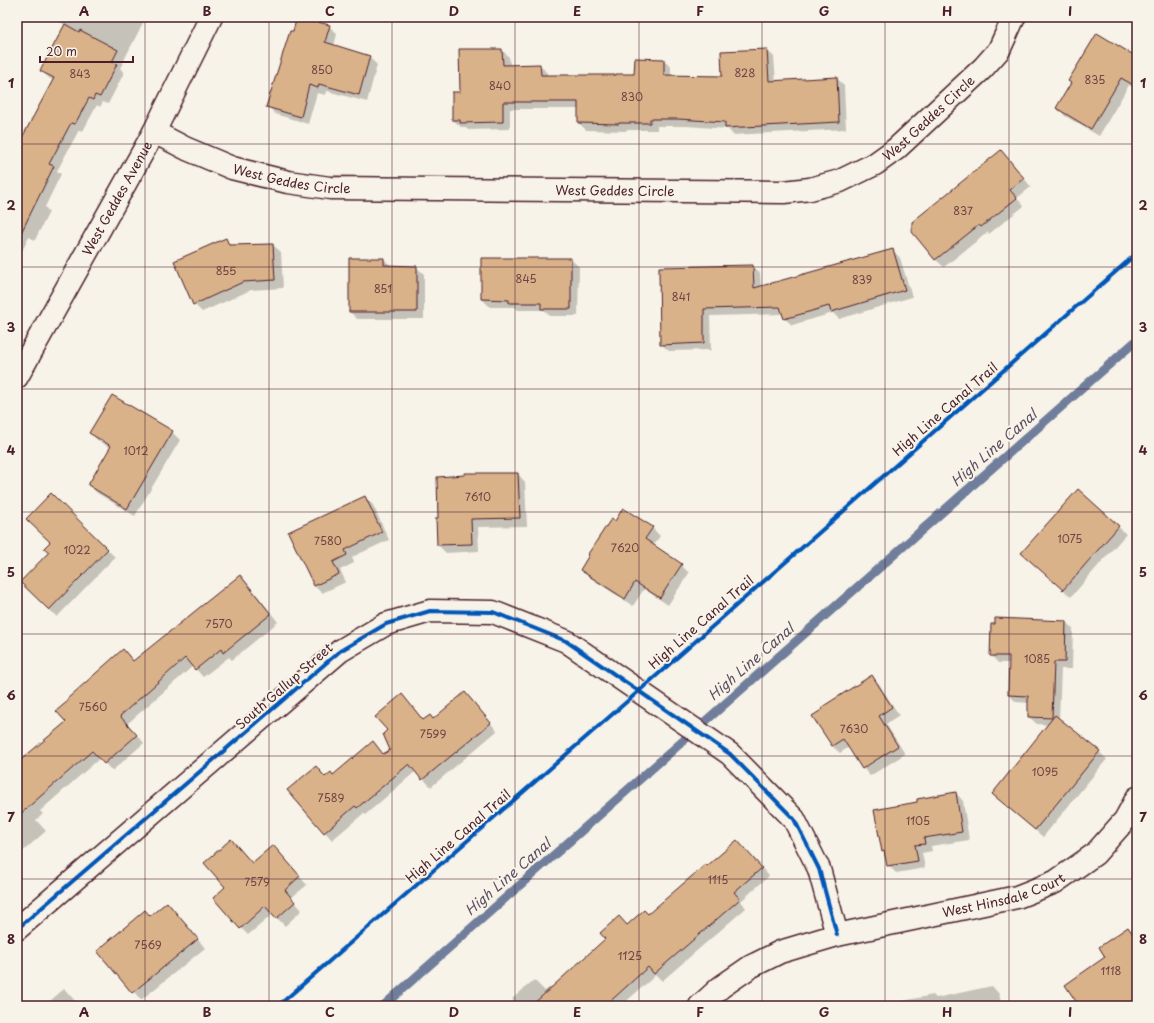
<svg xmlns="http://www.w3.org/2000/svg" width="1154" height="1023" font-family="'Playpen Sans',sans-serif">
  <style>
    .shadow { fill: #0003 }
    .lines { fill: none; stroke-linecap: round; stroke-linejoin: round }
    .stream { stroke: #707e9c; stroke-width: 9 }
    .building { fill: #d9b28a; stroke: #4a1f2b }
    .minor-casing { stroke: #4a1f2b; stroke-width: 25 }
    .minor { stroke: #f7f3e8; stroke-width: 22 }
    .cycleway-casing { stroke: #f7f3e8; stroke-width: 6 }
    .cycleway { stroke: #0057b8; stroke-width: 4 }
    .grid { fill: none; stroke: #4a1f2b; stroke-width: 1; stroke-opacity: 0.55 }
    .labels { text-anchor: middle; stroke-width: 4; stroke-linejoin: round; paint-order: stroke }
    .number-label { font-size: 11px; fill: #6e4443 }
    .street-label { font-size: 13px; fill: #4a1f2b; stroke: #f7f3e8 }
    .water-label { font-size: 14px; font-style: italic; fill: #5d4f63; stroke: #f7f3e8 }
    .neatline { fill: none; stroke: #4a1f2b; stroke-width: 1.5 }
    .grid-label { font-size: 13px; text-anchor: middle; font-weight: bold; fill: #4a1f2b }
  </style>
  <rect width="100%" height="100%" fill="#f7f3e8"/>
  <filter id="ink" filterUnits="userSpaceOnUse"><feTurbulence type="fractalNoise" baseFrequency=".025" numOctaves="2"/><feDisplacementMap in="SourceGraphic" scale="8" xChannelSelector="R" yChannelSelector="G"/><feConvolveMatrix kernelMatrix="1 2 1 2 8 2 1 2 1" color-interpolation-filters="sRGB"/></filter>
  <g filter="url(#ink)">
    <path class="shadow" d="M52,17H146L125,58V59L120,68L124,73L108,104L103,102L100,107L97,105L83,131L79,130L57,171L61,174L45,207L49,212L35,240L29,237L17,261V149L54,81L49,78L41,70L65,25Z
      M329,26L337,34L334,46L369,57L377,65L367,102L327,91L326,95L317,93L308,124L275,114L268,106Z
      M460,50H502L509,57L510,66L540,65L547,73V76L635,75L636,59L664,60L671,67V76L723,77L722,52L767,50L774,57L776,82L837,78L844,86L846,129L733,135L728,129L686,126H657V130H626V131L586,130L579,123V109H510V129L468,130L465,127H461L453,120L461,93Z
      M1137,59V90L1129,85L1099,136L1065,116L1058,108Z
      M1001,151L1009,159L1031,187L1017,198L1024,206L989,234L988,232L944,267L936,260L913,232Z
      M225,239L232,246L273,245L281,252L283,288L251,290L202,312L194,304Z
      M893,250L900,258L912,297L839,319L833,313L792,325L784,318L783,314L710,316L711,350L669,351L661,344L660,268L753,266L760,273L761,288Z
      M350,259H384L391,266L416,267L424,274V319H357L350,312Z
      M571,259L579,267L578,316H550L544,310H518L515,307H490L482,299Z
      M172,432L180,440L135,516L97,493L89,485L111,448L98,441L91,433Z
      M518,474L525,482L527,526L478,527L479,551L446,553L438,545L439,519Z
      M1078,490L1126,534L1071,597L1030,560Z
      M51,495L115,557L57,617L21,582L50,552L51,542Z
      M365,497L373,505L389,540L352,557L354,563L340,570L346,582L322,593L314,586Z
      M615,522L652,528L660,536L653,546L681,565L689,573L668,605L644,589L633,606L589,577L581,570Z
      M240,576L248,584L278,622L232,660L229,657L203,677L193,666L127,724L144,743L112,771L100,758L40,811L43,814L36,820L46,831L21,853L17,848V764L67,722L134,662Z
      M1066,622L1073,629L1072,669H1061L1059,720L1099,752L1107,759L1043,837L1001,801L1049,725L1037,724L1029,717V703L1016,702L1009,695V663H998L991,655Z
      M872,676L879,684L899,715L886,724L905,754L870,776L863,768L849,747L840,753L832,746Z
      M465,694L473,701L497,731L431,787L416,771L365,815L364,813L332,840L289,790L316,767L326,777L333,776L373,743L384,755L391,750L388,730L402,696L424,721L434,720Z
      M956,793L963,801L969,840L931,846L932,851L922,853L925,868L896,873L888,865L886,854L883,851L918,803Z
      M737,841L769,876L741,901L746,908L662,981L656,975L621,1006H518L512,999L534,980L545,991L552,986L553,987L627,926L648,915Z
      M280,854L307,885L291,898L302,910L285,926L273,914L248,935L241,928L253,864Z
      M175,912L205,948L141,1000L99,951L150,917Z
      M992,986L999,994L1002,1006H877L933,995L936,998Z
      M64,989L80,1006H44Z"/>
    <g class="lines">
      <path class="stream" d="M383,1006L1137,340"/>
    </g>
    <path class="building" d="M297,17L330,25L325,42L370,56L359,95L319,84L318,88L309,85L301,117L266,107L290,31H293Z
      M65,24L79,32L80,30L118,50L112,62L117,64L100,97L95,95L93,100L89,98L75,124L71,123L49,164L54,166L17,241V147L54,78L40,71Z
      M1097,33L1137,57V87L1121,78L1091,129L1056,108L1071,83L1068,81Z
      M459,49H502L503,65L540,64L541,75H616V74H634L635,58L664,59V75L722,76L721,51L767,49L769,81L837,77L839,122L725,128V122L678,119H650V123H619V124L578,123V102H503V122L460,123V120H452V92H460Z
      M1001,150L1024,178L1010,190L1017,198L981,227L979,225L935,260L912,232V222Z
      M226,238L229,245L273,244L275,280L243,282L193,305L174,261Z
      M893,249L905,290L831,312L829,306L784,319L780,307L704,309V343L660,345L659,267L753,265L754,288Z
      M349,258H384V265L417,266V312H349Z
      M481,258H571V309H541V303H509V300L481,299Z
      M112,395L173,431L127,509L88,485L111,446L89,433Z
      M465,473H518L520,518L471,519L472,544L437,545L436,518H438L437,477L465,475Z
      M1078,489L1119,526L1063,590L1021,553Z
      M51,493L108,549L49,610L20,582L49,552L44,548L50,542L26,519Z
      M365,496L382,532L345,550L347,555L333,562L339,574L314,586L288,532Z
      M623,508L653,527L645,539L682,564L660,598L635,582L625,599L580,570L589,555L588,554L611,519L615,521Z
      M240,575L271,614L223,653L221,649L195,670L185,658L120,716L137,735L104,764L92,751L17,817V763L66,722L56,711L68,701L67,699L123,649L133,661Z
      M995,618L1066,621L1065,662H1054L1052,718L1028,717V696L1008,695L1009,656H990L991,624H995Z
      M872,675L892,707L879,716L898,746L862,769L843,739L832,746L812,716L823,709L822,707Z
      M465,692L491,723L422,780L409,764L357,808L355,806L324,833L287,790L316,766L325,777L331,772L333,775L373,741L383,754L390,750L383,734L387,730L375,717L402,694L423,720L430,715L433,719Z
      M1055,715L1100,751L1035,830L992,794Z
      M956,792L962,832L924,838L925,844L915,845L918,861L887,866L884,851L882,852L874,810L917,802V799Z
      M231,839L252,863L273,845L300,876L285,890L295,902L276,919L265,906L240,929L213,898L225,887L204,863Z
      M737,840L762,868L734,892L740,899L654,974L648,967L605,1006H531L605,939L600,933L619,916L627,925L644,910L648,914L706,864L707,866Z
      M167,902L198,939L132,993L97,951L145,910L150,916Z
      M1128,927L1137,940V1006H1079L1065,985L1105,957L1099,947Z"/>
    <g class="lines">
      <defs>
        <g id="minor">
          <path id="s1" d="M154,132L187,149L232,168L288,182L330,188L784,192L810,189L840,181L875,164L896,149L983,68L999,50L1014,17"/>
          <path id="s2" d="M17,377L154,132L211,17"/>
          <path d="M17,929L340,651L386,624L430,611L493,612L566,641L730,754L794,819L819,869L837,935"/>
          <path id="s3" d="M700,1006L721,987L750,967L780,952L837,935L1017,897L1055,882L1095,854L1125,820L1137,798"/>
        </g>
      </defs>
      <use href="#minor" class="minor-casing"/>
      <use href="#minor" class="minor"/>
      <defs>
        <path id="cycleway" d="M17,929L340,651L386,624L430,611L493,612L566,641L730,754L794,819L819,869L837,935
          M278,1006L639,691L1137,253"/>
      </defs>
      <use href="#cycleway" class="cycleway-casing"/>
      <use href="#cycleway" class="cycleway"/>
    </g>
  </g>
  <path class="grid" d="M145,17V1006M269,17V1006M392,17V1006M515,17V1006M639,17V1006M762,17V1006M885,17V1006M1009,17V1006M17,144H1137M17,267H1137M17,389H1137M17,512H1137M17,634H1137M17,756H1137M17,879H1137"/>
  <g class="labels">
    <g class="number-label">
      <text x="322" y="74">850</text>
      <text x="745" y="77">828</text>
      <text x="80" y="78">843</text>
      <text x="1095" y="84">835</text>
      <text x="500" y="90">840</text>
      <text x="632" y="101">830</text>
      <text x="963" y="215">837</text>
      <text x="226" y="275">855</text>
      <text x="526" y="283">845</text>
      <text x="862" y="284">839</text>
      <text x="383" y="293">851</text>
      <text x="681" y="301">841</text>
      <text x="136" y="455">1012</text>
      <text x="478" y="501">7610</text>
      <text x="1070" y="543">1075</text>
      <text x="328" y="545">7580</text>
      <text x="625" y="552">7620</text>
      <text x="77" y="554">1022</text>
      <text x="219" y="628">7570</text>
      <text x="1037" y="663">1085</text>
      <text x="93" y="711">7560</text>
      <text x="854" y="733">7630</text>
      <text x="433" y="738">7599</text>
      <text x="1045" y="776">1095</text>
      <text x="331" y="802">7589</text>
      <text x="918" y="825">1105</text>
      <text x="718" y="884">1115</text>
      <text x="257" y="886">7579</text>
      <text x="148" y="949">7569</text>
      <text x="630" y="960">1125</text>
      <text x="1111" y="975">1118</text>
    </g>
    <g class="street-label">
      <text dy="5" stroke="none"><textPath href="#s1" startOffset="807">West Geddes Circle</textPath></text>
      <text dy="5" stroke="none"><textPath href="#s1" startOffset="147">West Geddes Circle</textPath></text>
      <text dy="5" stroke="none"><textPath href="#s1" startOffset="471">West Geddes Circle</textPath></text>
      <text dy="5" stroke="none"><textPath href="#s2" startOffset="205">West Geddes Avenue</textPath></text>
      <text transform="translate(945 409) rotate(-41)" y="5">High Line Canal Trail</text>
      <text transform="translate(701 622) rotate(-41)" y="5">High Line Canal Trail</text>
      <text transform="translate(284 686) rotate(-41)" y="5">South Gallup Street</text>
      <text transform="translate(458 836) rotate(-41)" y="5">High Line Canal Trail</text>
      <text dy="5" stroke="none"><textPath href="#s3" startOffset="328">West Hinsdale Court</textPath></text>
    </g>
    <g class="water-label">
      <text transform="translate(994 448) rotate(-41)" y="5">High Line Canal</text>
      <text transform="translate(751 662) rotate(-41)" y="5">High Line Canal</text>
      <text transform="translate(508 877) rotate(-41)" y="5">High Line Canal</text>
    </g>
  </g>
  <rect width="1154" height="1023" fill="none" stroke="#f7f3e8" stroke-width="44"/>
  <path d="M40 56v6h93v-6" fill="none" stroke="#4a1f2b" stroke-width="2"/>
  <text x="46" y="56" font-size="12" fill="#4a1f2b" stroke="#f7f3e8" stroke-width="3" paint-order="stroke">20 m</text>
  <rect x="22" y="22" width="1110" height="979" class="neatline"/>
  <g class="grid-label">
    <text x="84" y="16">A</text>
    <text x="207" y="16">B</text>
    <text x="330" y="16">C</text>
    <text x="454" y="16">D</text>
    <text x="577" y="16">E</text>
    <text x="700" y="16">F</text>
    <text x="824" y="16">G</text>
    <text x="947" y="16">H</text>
    <text x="1070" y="16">I</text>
    <text x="11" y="88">1</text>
    <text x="1143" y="88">1</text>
    <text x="11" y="210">2</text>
    <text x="1143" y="210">2</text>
    <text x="11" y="332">3</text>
    <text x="1143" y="332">3</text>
    <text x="11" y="455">4</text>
    <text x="1143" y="455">4</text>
    <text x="11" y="577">5</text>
    <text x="1143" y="577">5</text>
    <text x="11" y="700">6</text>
    <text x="1143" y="700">6</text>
    <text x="11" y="822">7</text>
    <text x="1143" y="822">7</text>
    <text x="11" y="944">8</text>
    <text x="1143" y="944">8</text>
    <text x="84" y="1017">A</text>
    <text x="207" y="1017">B</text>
    <text x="330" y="1017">C</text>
    <text x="454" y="1017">D</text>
    <text x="577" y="1017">E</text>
    <text x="700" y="1017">F</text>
    <text x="824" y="1017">G</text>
    <text x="947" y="1017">H</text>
    <text x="1070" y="1017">I</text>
  </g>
</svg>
